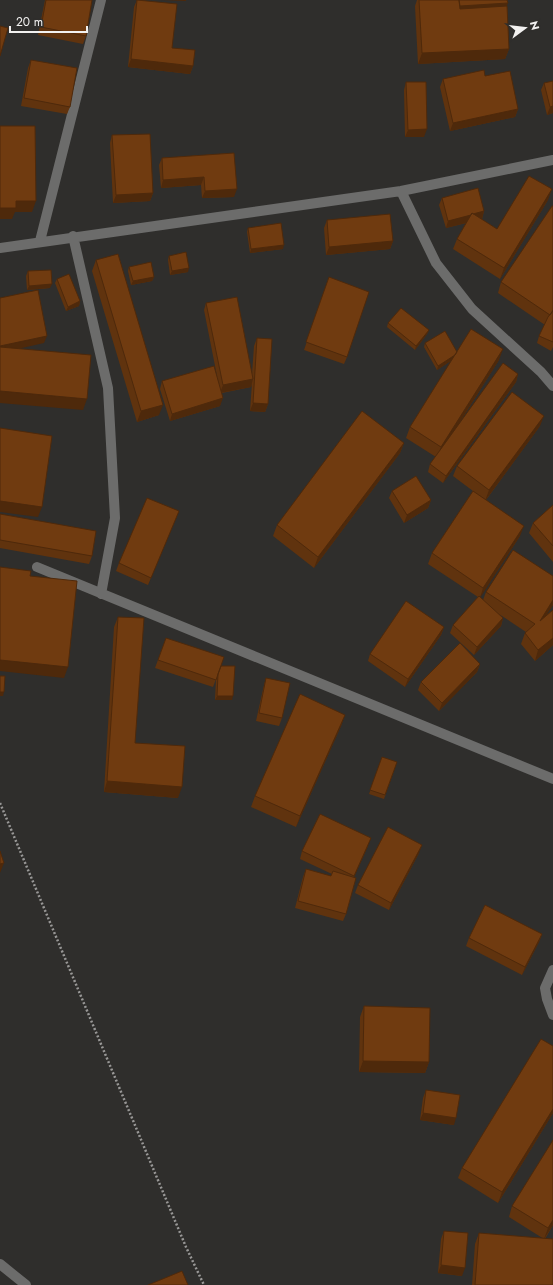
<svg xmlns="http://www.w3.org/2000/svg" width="553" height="1285" font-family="Jost,sans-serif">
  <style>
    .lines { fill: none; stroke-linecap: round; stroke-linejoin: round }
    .path { stroke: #989796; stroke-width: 2.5; stroke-dasharray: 2 2; stroke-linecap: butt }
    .minor { stroke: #6c6c6b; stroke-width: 10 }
    .wall { fill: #60330e }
    .shaded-wall { fill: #4e290b }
    .building { fill: #703b10; stroke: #4e290b }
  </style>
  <rect width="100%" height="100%" fill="#2f2e2c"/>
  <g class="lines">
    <path class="path" d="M0,803L186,1247L204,1285"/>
    <path class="minor" d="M401,191L436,263L472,309L541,372L553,386
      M73,236L108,388L115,518L101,594
      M40,241L101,0
      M0,248L401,191L553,160
      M37,567L553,779
      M553,970L545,988L547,999L553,1015
      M0,1264L26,1285"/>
  </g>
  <path class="wall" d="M45,0H92L86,36L83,44L38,35Z
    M137,0L172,48L193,66L190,74L128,67L134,7Z
    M417,0H507V6L509,49L505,59L418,64L415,6Z
    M31,60L70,107L67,114L21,106L28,68Z
    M485,76L518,109L515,117L450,131L440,87L443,79Z
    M406,82L424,137H405L404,90Z
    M544,83L553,113L547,115L541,90Z
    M112,135L153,193L150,201L113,203L110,143Z
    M234,153V197L202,198L201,185L161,188L159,165L162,158Z
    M442,198L484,211L482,219H481L497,229L548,200L500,279L453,249L457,239L466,223L446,228L439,205Z
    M553,206V347L551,351L537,343L539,336L545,325L498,293L501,282Z
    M327,220L393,241L390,249L326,255L324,228Z
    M248,228L283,249L250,253L247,232Z
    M169,256L188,272L170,275L168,260Z
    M96,260L159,415L137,422L92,271Z
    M129,267L154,277L152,281L131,285L128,271Z
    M28,271L50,288L27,290L26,276Z
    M329,277L347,357L344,364L304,350Z
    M57,279L80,301L79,306L66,311L55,283Z
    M206,303L252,374L254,346L257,338L268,404L265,412L250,411L252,383L251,387L222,393L220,406L170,421L160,389L162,381L217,376L204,310Z
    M388,323L429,330L427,334L415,350L387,327Z
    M425,343L457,352L499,360L449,439L518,374L516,382L443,483L428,472L430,464L436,457L406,438L410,427L452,360L437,370L424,347Z
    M540,426L486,500L520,536L480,597L483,600L486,592L553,576V605L546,615L553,610V645L535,661L521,644L525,633L526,632L499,614L503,618L501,626L474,655L450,633L453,625L478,597L428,564L432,553L473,491L453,476L457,466Z
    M404,443L400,453L314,568L273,536L277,525Z
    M392,491L431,500L428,508L404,523L389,498Z
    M553,505V562L529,533L533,523Z
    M179,511L148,585L116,571L119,563Z
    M0,514L92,556L89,564L0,548Z
    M118,617L135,743L178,798L104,792L114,627Z
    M444,627L441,635L405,687L368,661L370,654Z
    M166,638L221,666L232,700H215L216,679L213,687L155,668Z
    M480,664L477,672L439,711L418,690L421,682Z
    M266,678L282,718L279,726L256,721L264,685Z
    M345,715L341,726L296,827L251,807L255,796Z
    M382,757L397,762L384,799L369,794Z
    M368,846L354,877L346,914L343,921L295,908L303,877L306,869L331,876L332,874L300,859L302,851Z
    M419,853L389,910L355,893L358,885Z
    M542,934L539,942L522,975L466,946L469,938Z
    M364,1006L429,1062L425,1073L359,1072L360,1017Z
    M553,1046V1113L498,1203L458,1178L462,1168Z
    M426,1090L454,1125L420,1120L423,1098Z
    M512,1206L553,1225L545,1239L553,1285H472L475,1244L479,1233L544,1239L509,1217Z
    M444,1231L462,1276L438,1273L441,1239Z"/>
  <path class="shaded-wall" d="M161,0H186V1Z
    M508,3L505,11L456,14L459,6Z
    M509,49L505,59L418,64L422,53Z
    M131,59L193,66L190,74L128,67Z
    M553,106V113L547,115L550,107Z
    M518,109L515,117L450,131L453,123Z
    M427,129L424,137H405L408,130Z
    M204,177L201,185L161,188L163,180Z
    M237,189L234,197L202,198L205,191Z
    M552,189L548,200L500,279L504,268Z
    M153,193L150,201L113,203L116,195Z
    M16,201H36L32,212H15L12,219H0V208Z
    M484,211L482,219L446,228L448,221Z
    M393,241L390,249L326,255L329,247Z
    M284,245L283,249L250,253L251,249Z
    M189,268L188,272L170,275L172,271Z
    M154,277L152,281L131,285L133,281Z
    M52,284L50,288L27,290L29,286Z
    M80,301L79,306L66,311L68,307Z
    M429,330L427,334L415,350L416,346Z
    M47,336L44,343L0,353V346Z
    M503,349L499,360L437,458L441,447Z
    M458,353L457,357L437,370L438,366Z
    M518,374L516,382L443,483L446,476Z
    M253,379L251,387L220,393L223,385Z
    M0,391L87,399L83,410L0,403Z
    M223,398L220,406L170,421L172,414Z
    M253,403L268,404L265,412L250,411Z
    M163,405L159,415L137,422L141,411Z
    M544,416L540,426L485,501L489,490Z
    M404,443L400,453L314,568L318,557Z
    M431,500L428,508L404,523L407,515Z
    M0,501L42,507L38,517L0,512Z
    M179,511L176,519L148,585L151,578Z
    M524,526L520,536L480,598L483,588Z
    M553,600V605L536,631L540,621Z
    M503,618L501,626L474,655L477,647Z
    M444,627L441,635L405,687L408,679Z
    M553,638V645L535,661L538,650Z
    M0,660L68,667L64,678L0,671Z
    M480,664L477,672L439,711L442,703Z
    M0,692H4L3,696H0Z
    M217,696H233L232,700H215Z
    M345,715L341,726L296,827L300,816Z
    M107,781L182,787L178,798L104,792Z
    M371,838L368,846L351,884L354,876Z
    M422,845L419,853L389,910L391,903Z
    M4,863L0,873V864Z
    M542,934L539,942L522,975L525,967Z
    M363,1061L429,1062L425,1073L359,1072Z
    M553,1109V1113L498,1203L502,1192Z
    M423,1113L456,1118L454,1125L420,1120Z
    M553,1220V1225L544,1239L548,1228Z
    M441,1265L465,1268L462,1276L438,1273Z"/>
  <path class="building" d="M46,0H92L86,36L41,27Z
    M137,0L177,4L172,48L195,50L193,66L131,59Z
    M419,0H459L460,9L507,6L509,49L422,53Z
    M459,0H507L508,3L460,6Z
    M0,26L8,28L0,56Z
    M31,60L77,68L70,107L24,98Z
    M484,70L485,76L510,71L518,109L453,123L443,79Z
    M553,81V106L550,107L544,83Z
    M406,82H426L427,129L408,130Z
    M0,126H35L36,201H16V208H0Z
    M150,134L153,193L116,195L112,135Z
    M234,153L237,189L205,191L204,177L163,180L162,158Z
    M529,176L552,189L504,268L457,239L472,213L497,229Z
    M478,188L484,211L473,214L472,213L471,215L448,221L442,198Z
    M552,206H553V310L550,315L501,282Z
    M390,214L393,241L329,247L327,220Z
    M281,223L284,245L251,249L248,228Z
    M186,252L189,268L172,271L169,256Z
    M118,254L163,405L141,411L96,260Z
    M151,262L154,277L133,281L129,267Z
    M51,270L52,284L29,286L28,271Z
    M69,274L80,301L68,307L57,279Z
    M329,277L369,292L347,357L306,342Z
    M38,290L47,336L0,346V298Z
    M237,297L253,379L223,385L206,303Z
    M401,308L429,330L416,346L388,323Z
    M553,311V342L539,336L548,317Z
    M471,329L503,349L441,447L410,427Z
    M445,331L457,352L455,355L438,366L425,343Z
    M257,338L272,339L268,404L253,403Z
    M0,347L91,355L87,399L0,391Z
    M503,363L518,374L446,476L430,464Z
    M214,366L223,398L172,414L162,381Z
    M512,392L544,416L489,490L457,466Z
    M362,411L404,443L318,557L277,525Z
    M0,428L52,436L42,507L0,501Z
    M416,476L431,500L407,515L392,491Z
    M473,491L524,526L483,588L432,553Z
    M147,498L179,511L151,578L119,563Z
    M553,505V546L533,523Z
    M0,514L96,531L92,556L0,540Z
    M513,550L553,576V600L540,621L553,610V638L538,650L525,633L535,624L486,592Z
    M0,567L31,571L30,576L77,581L68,667L0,660Z
    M479,596L503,618L477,647L453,625Z
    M406,601L444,627L408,679L370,654Z
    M118,617L144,618L135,743L185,746L182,787L107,781Z
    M166,638L224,657L216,680L158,660Z
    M460,643L480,664L442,703L421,682Z
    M221,666H235L233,696H217L218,674Z
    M0,676H5L4,692H0Z
    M266,678L290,683L282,718L259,713Z
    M300,694L345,715L300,816L255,796Z
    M382,757L397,762L385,795L370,790Z
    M320,814L371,838L354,876L302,851Z
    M388,827L422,845L391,903L358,885Z
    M0,851L4,863L0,864Z
    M306,869L331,876L333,871L356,878L346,914L298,901Z
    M485,905L542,934L525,967L469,938Z
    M364,1006L430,1008L429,1062L363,1061Z
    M541,1039L553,1046V1109L502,1192L462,1168Z
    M426,1090L460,1095L456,1118L423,1113Z
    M553,1140V1220L548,1228L512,1206Z
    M444,1231L468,1233L465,1268L441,1265Z
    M479,1233L553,1239V1285H475Z
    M182,1271L188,1285H148Z"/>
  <g transform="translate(525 28) rotate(75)" stroke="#2f2e2c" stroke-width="3" paint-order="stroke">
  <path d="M0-3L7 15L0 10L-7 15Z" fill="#f2f1f0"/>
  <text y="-6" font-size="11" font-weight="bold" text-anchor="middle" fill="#f2f1f0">N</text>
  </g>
  <path d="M10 26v6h77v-6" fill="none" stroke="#f2f1f0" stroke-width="2"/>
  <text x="16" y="26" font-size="12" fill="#f2f1f0" stroke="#2f2e2c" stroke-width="3" paint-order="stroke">20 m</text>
</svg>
